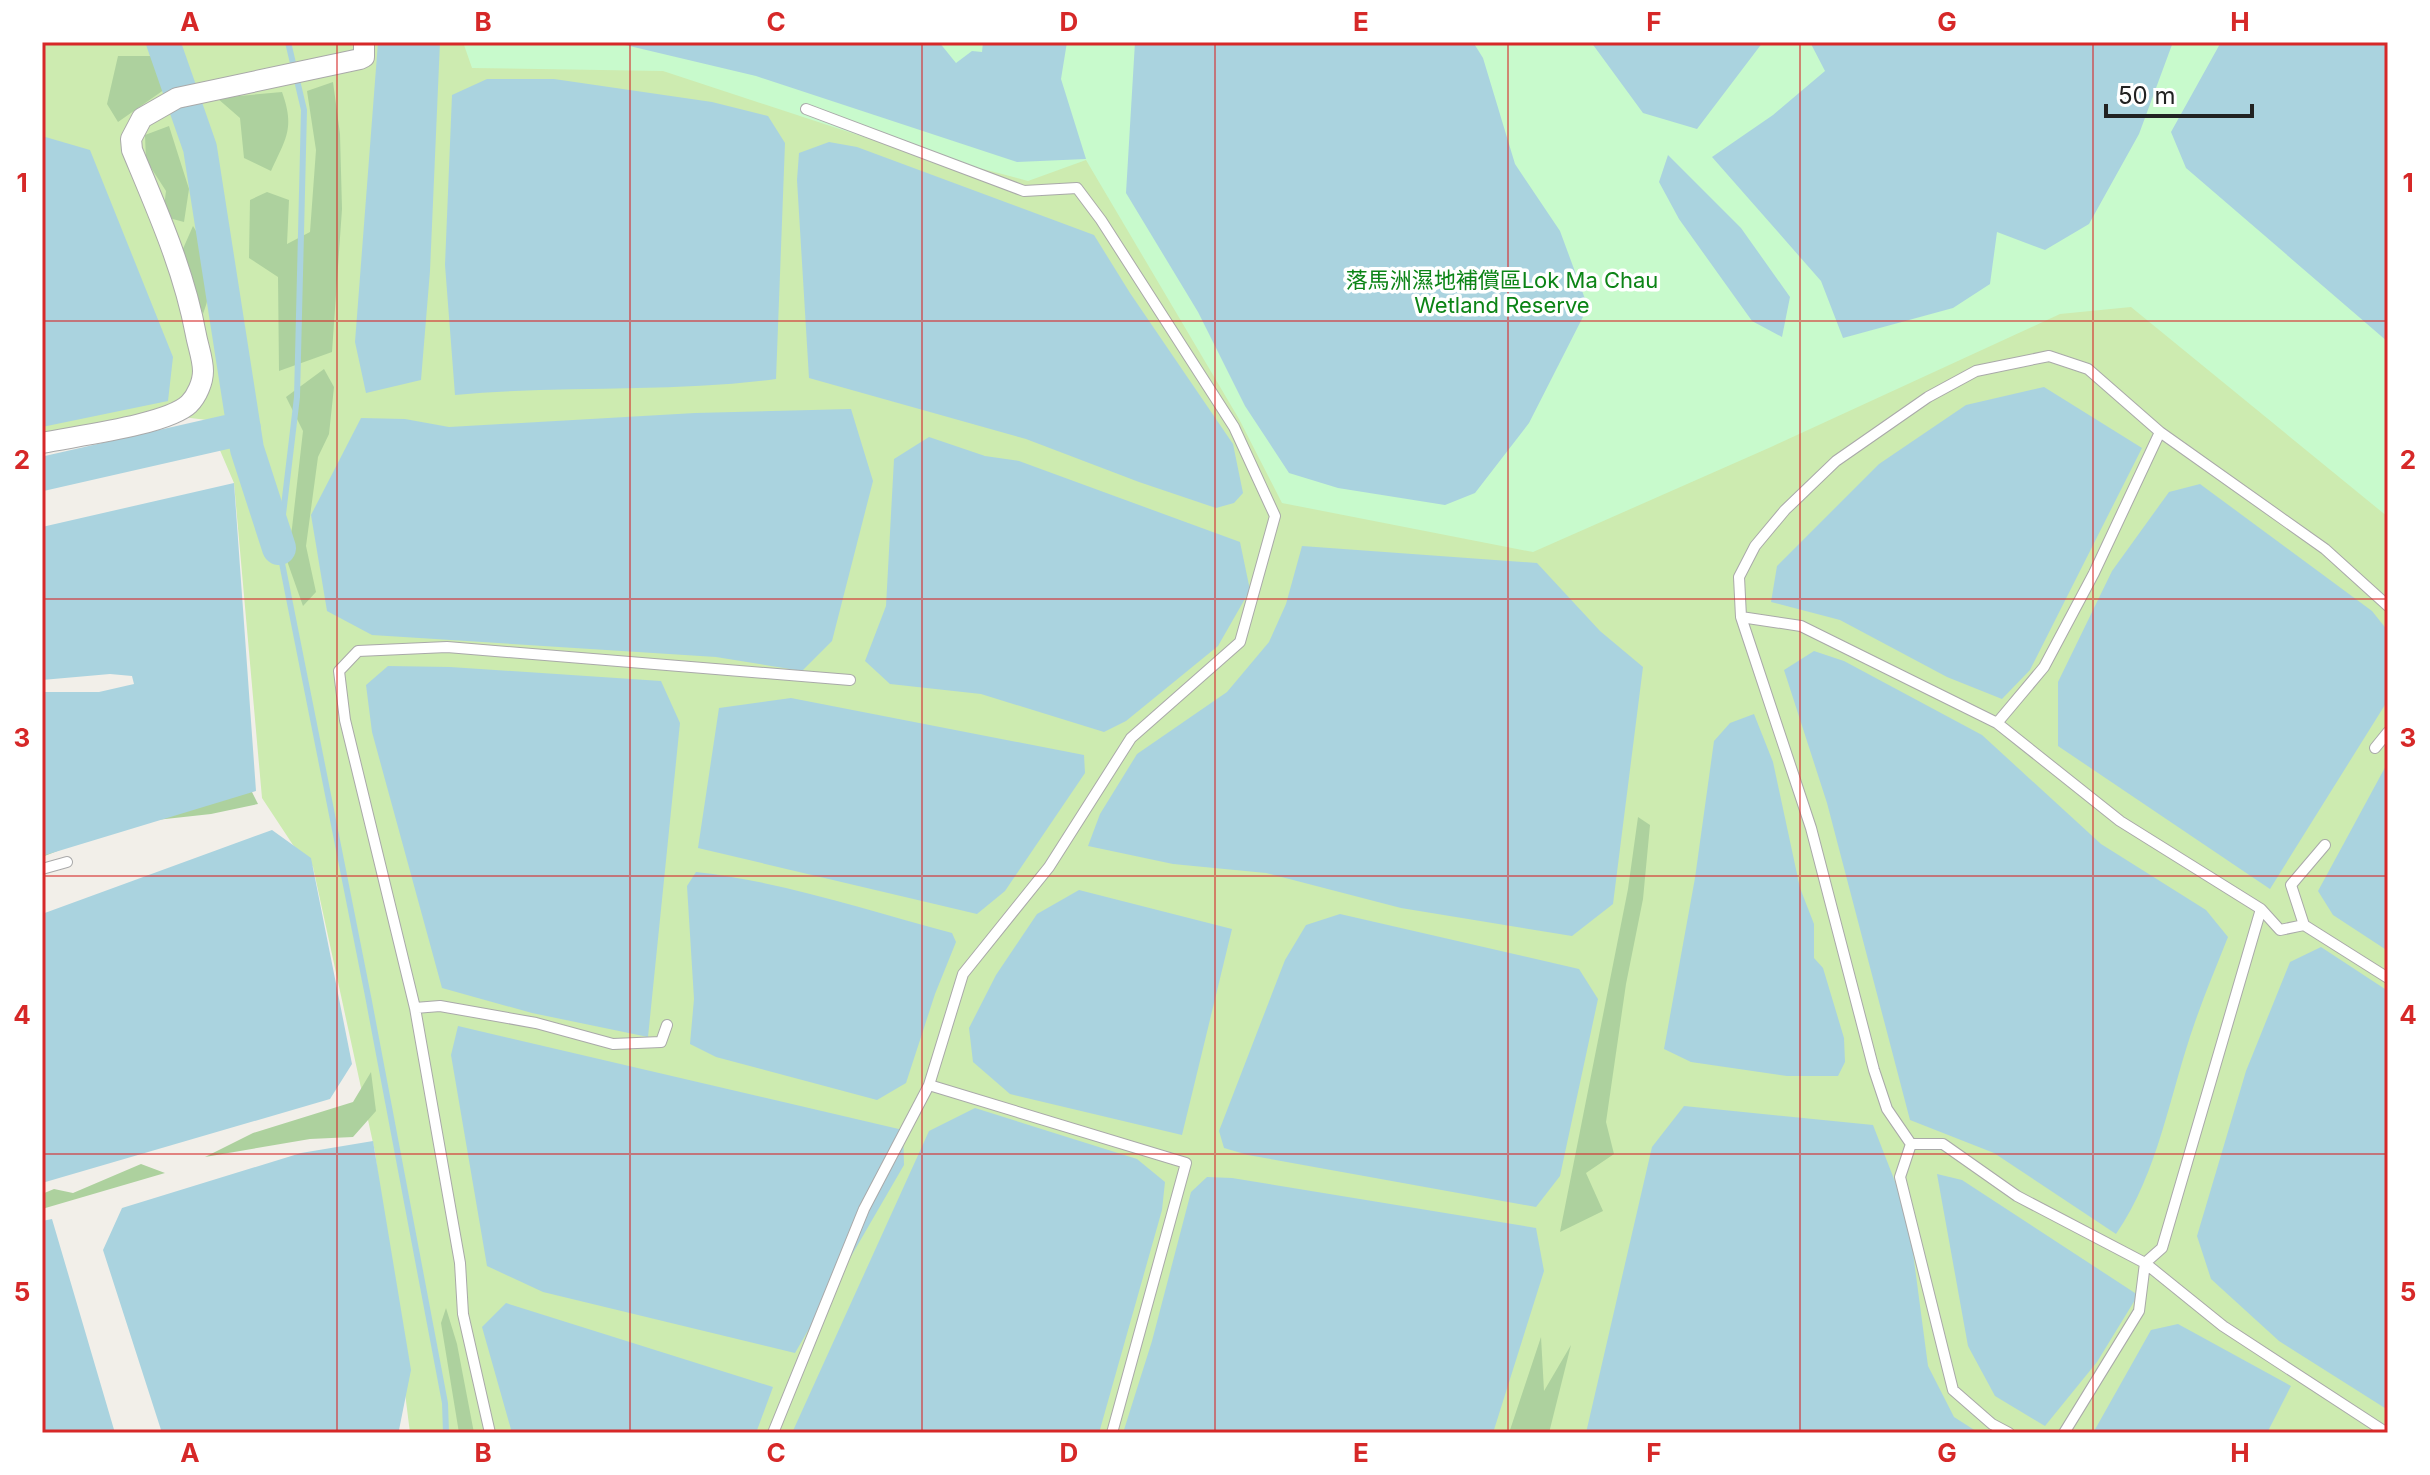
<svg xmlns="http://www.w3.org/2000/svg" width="2430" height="1475" font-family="Inter,'Noto Sans SC',sans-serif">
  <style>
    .grass { fill: #cdebb0 }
    .forest { fill: #add19e }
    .park { fill: #c8facc }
    .water { fill: #aad3df }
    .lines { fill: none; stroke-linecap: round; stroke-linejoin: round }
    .stream { stroke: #aad3df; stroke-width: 6 }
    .river { stroke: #aad3df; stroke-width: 34 }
    .service-casing { stroke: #a9a9a9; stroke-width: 12 }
    .minor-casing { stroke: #a9a9a9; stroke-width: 22 }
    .service { stroke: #fff; stroke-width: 10 }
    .minor { stroke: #fff; stroke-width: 20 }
    .grid { fill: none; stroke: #d62828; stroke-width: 2; stroke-opacity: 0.55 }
    .labels { text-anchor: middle; stroke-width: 7; stroke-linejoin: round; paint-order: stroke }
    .park-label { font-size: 22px; fill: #0c8416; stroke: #fff }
    .neatline { fill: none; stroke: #d62828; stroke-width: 3 }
    .grid-label { font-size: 26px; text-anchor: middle; font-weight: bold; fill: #d62828 }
  </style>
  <rect width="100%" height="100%" fill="#f2efe9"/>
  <path class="grass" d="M42,42H2388V1433H410L375,1152L313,867L293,845L262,798L234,483L207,420L166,415L42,447Z"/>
  <path class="forest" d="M118,56H156L168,87L118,122L107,104Z
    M333,82L340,134L342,209L332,352L279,371L278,277L249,258L250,200L267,192L289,200L287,244L310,232L316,150L307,91Z
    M282,92C295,128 286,138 271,171L244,158L240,118L217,98Z
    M169,126L189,189L184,222L169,218L164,207L166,191L146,160L145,135Z
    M193,226C212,255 215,282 203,314L182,251Z
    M324,369L334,387L329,434L318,457L306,546L316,592L303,606L286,558L292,528L303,431L286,397Z
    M249,786L258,804L211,814L129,823L42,857V834Z
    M1638,817L1650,825L1643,899L1626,984L1606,1122L1614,1154L1586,1173L1603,1211L1560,1232L1628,889Z
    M371,1072L376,1111L353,1137L310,1139L205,1157L253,1133L353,1102Z
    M141,1164L165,1173L42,1209V1194L54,1189L73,1193Z
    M446,1308L457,1344L474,1433H459L441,1323Z
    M1541,1337L1544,1391L1571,1345L1549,1433H1509Z"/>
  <path class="park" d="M463,42H2388V517L2131,307L2060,314L1771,447L1533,552L1282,503L1239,419L1086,160L1028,181L873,140L663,71L472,68Z"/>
  <path class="water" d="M378,42H440L430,271L421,380L366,393L355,342Z
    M586,42H939L956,63L972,51L982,52L983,42H1067L1061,79L1086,159L1017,162L756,76L621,44Z
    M1135,42H1473L1483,58L1515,164L1560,231L1588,307L1529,423L1475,493L1445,505L1338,488L1289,473L1245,406L1198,312L1126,193Z
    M1591,42H1763L1697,129L1643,113Z
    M1810,42H2173L2139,134L2089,224L2045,250L1997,232L1990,284L1953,308L1843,338L1821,281L1712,157L1773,115L1825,71Z
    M2221,42H2388V342L2186,168L2171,132Z
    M487,79H554L712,102L768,116L785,143L776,379C670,393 562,385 455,395L445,265L452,95Z
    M42,136L90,150L173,357L168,401L42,427Z
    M829,142L857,147L1094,235L1130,293L1233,444L1243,493L1234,503L1216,508L1139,482L1026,439L809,378L797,180L799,153Z
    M1668,155L1741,228L1790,297L1782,337L1752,321L1679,219L1659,182Z
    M2044,387L2142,448L2030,670L2002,699L1947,677L1840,620L1771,602L1777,566L1879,464L1966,405Z
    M851,409L873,481L832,641L802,671L716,657L372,635L327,611L311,515L361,418L405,419L449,427L695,413Z
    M929,437L985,456L1019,461L1240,542L1250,590L1218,646L1126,721L1104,732L981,694L890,684L865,661L886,606L894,459Z
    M234,483L256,791L42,856V692H99L134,684L132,676L110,674L42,680V527Z
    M2200,484L2372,611L2388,631V700L2270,889L2058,746V682L2112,571L2169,492Z
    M1302,546L1537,563L1600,631L1643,667L1613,904L1572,936L1401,908L1266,873L1173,864L1088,846L1100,814L1137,754L1227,692L1269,642L1286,604Z
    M1814,651L1844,661L1982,735L2101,844L2206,910L2228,937C2217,965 2205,993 2195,1022C2170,1092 2159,1172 2116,1234L1994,1153L1910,1120L1827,803L1784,670Z
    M388,666L450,667L661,681L680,723L648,1037L532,1013L442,988L372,732L366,685Z
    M791,698L1084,755L1085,773L1005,891L977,914L698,848L719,708Z
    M1754,714L1773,762L1800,888L1814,924V958L1823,968L1844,1038L1845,1062L1838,1076H1787L1691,1062L1664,1049L1695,878L1714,741L1730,723Z
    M2388,762V951L2333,915L2318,891Z
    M272,830L311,858L352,1064L330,1099L42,1183V914Z
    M696,872C780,881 870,911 952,933L956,942L935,994L906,1083L877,1100L716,1057L690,1044L694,999L687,886Z
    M1079,890L1232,929L1182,1135L1010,1094L973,1062L969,1028L996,975L1037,914Z
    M1340,914L1579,969L1598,999L1560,1176L1536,1207L1248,1155L1224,1148L1219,1131L1285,960L1306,925Z
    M2321,947L2388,991V1410L2279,1341L2211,1279L2197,1236L2246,1071L2290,962Z
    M458,1026L903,1130L904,1165L795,1353L543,1292L487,1266L451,1055Z
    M1684,1106L1873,1125L1908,1215L1928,1366L1954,1417L1979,1433H1586L1652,1147Z
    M975,1108L1137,1159L1165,1182L1162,1210L1099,1433H792L929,1131Z
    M373,1141L411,1370L399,1430L390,1433H162L103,1250L122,1208L301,1153Z
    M1937,1174L1962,1180L2138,1295L2097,1362L2045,1426L1995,1396L1968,1346Z
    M1207,1177L1232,1178L1536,1228L1544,1271L1493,1433H1123L1152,1341L1191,1192Z
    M52,1219L115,1433H42V1221Z
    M506,1303L773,1387L756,1433H512L482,1327Z
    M2178,1324L2291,1386L2267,1433H2093L2151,1330Z"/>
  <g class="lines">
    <path class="stream" d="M288,42L304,110L297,397L279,548L368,996L445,1403L446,1433"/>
    <path class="river" d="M163,42L200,148L247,449L279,548
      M42,474L244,428"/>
    <defs>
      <path id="service" d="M806,109L1024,191L1077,188L1101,220L1234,427L1275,516L1240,642L1131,738L1049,867L963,974L929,1085L1186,1163L1112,1433
        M2160,432L2325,549L2388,606
        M1741,617L1801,626L1997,723L2120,821L2261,909L2162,1248L2145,1263L2017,1196L1943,1144H1911L1900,1177L1953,1390L1992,1424L2009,1433
        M2375,748L2388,732
        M42,869L67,862
        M2261,909L2280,930L2304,925L2388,978
        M2304,925L2291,885L2325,845
        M415,1008L440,1006L536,1023L613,1044L661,1042L667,1025
        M1911,1144L1887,1109L1874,1070L1811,828L1741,617L1739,577L1755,546L1785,510L1836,461L1928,397L1976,371L2049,356L2088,369L2160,432L2094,573L2044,667L1997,723
        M490,1433L463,1314L460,1263L415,1008L345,720L339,671L358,651L447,647L850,680
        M773,1433L864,1209L929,1085
        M2064,1433L2139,1311L2145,1263L2223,1326L2387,1433"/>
      <path id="minor" d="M42,443C75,436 167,425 189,404C197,396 203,382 203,371C203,359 198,346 196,335C184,270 157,210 132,150L131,139L142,118L177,98L360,59L364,57V42"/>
    </defs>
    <use href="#service" class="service-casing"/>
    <use href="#minor" class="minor-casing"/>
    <use href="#service" class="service"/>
    <use href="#minor" class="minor"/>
  </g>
  <path class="grid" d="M337,42V1433M630,42V1433M922,42V1433M1215,42V1433M1508,42V1433M1800,42V1433M2093,42V1433M42,321H2388M42,599H2388M42,876H2388M42,1154H2388"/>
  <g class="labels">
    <g class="park-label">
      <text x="1502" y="288">落馬洲濕地補償區Lok Ma Chau<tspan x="1502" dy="25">Wetland Reserve</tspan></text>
    </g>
  </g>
  <rect width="2430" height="1475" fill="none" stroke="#ffffff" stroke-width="88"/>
  <path d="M2106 104v12h146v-12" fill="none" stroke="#222222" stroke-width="4"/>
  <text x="2118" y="104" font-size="24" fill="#222222" stroke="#ffffff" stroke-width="6" paint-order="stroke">50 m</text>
  <rect x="44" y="44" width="2342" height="1387" class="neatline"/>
  <g class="grid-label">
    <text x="190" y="31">A</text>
    <text x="483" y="31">B</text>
    <text x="776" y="31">C</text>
    <text x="1069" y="31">D</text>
    <text x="1361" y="31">E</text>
    <text x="1654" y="31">F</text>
    <text x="1947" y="31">G</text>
    <text x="2240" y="31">H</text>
    <text x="22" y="192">1</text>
    <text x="2408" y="192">1</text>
    <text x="22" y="469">2</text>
    <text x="2408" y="469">2</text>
    <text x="22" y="747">3</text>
    <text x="2408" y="747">3</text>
    <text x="22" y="1024">4</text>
    <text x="2408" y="1024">4</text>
    <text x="22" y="1301">5</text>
    <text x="2408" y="1301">5</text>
    <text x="190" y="1462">A</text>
    <text x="483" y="1462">B</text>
    <text x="776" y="1462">C</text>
    <text x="1069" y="1462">D</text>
    <text x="1361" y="1462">E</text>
    <text x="1654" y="1462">F</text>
    <text x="1947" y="1462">G</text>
    <text x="2240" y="1462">H</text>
  </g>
</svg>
